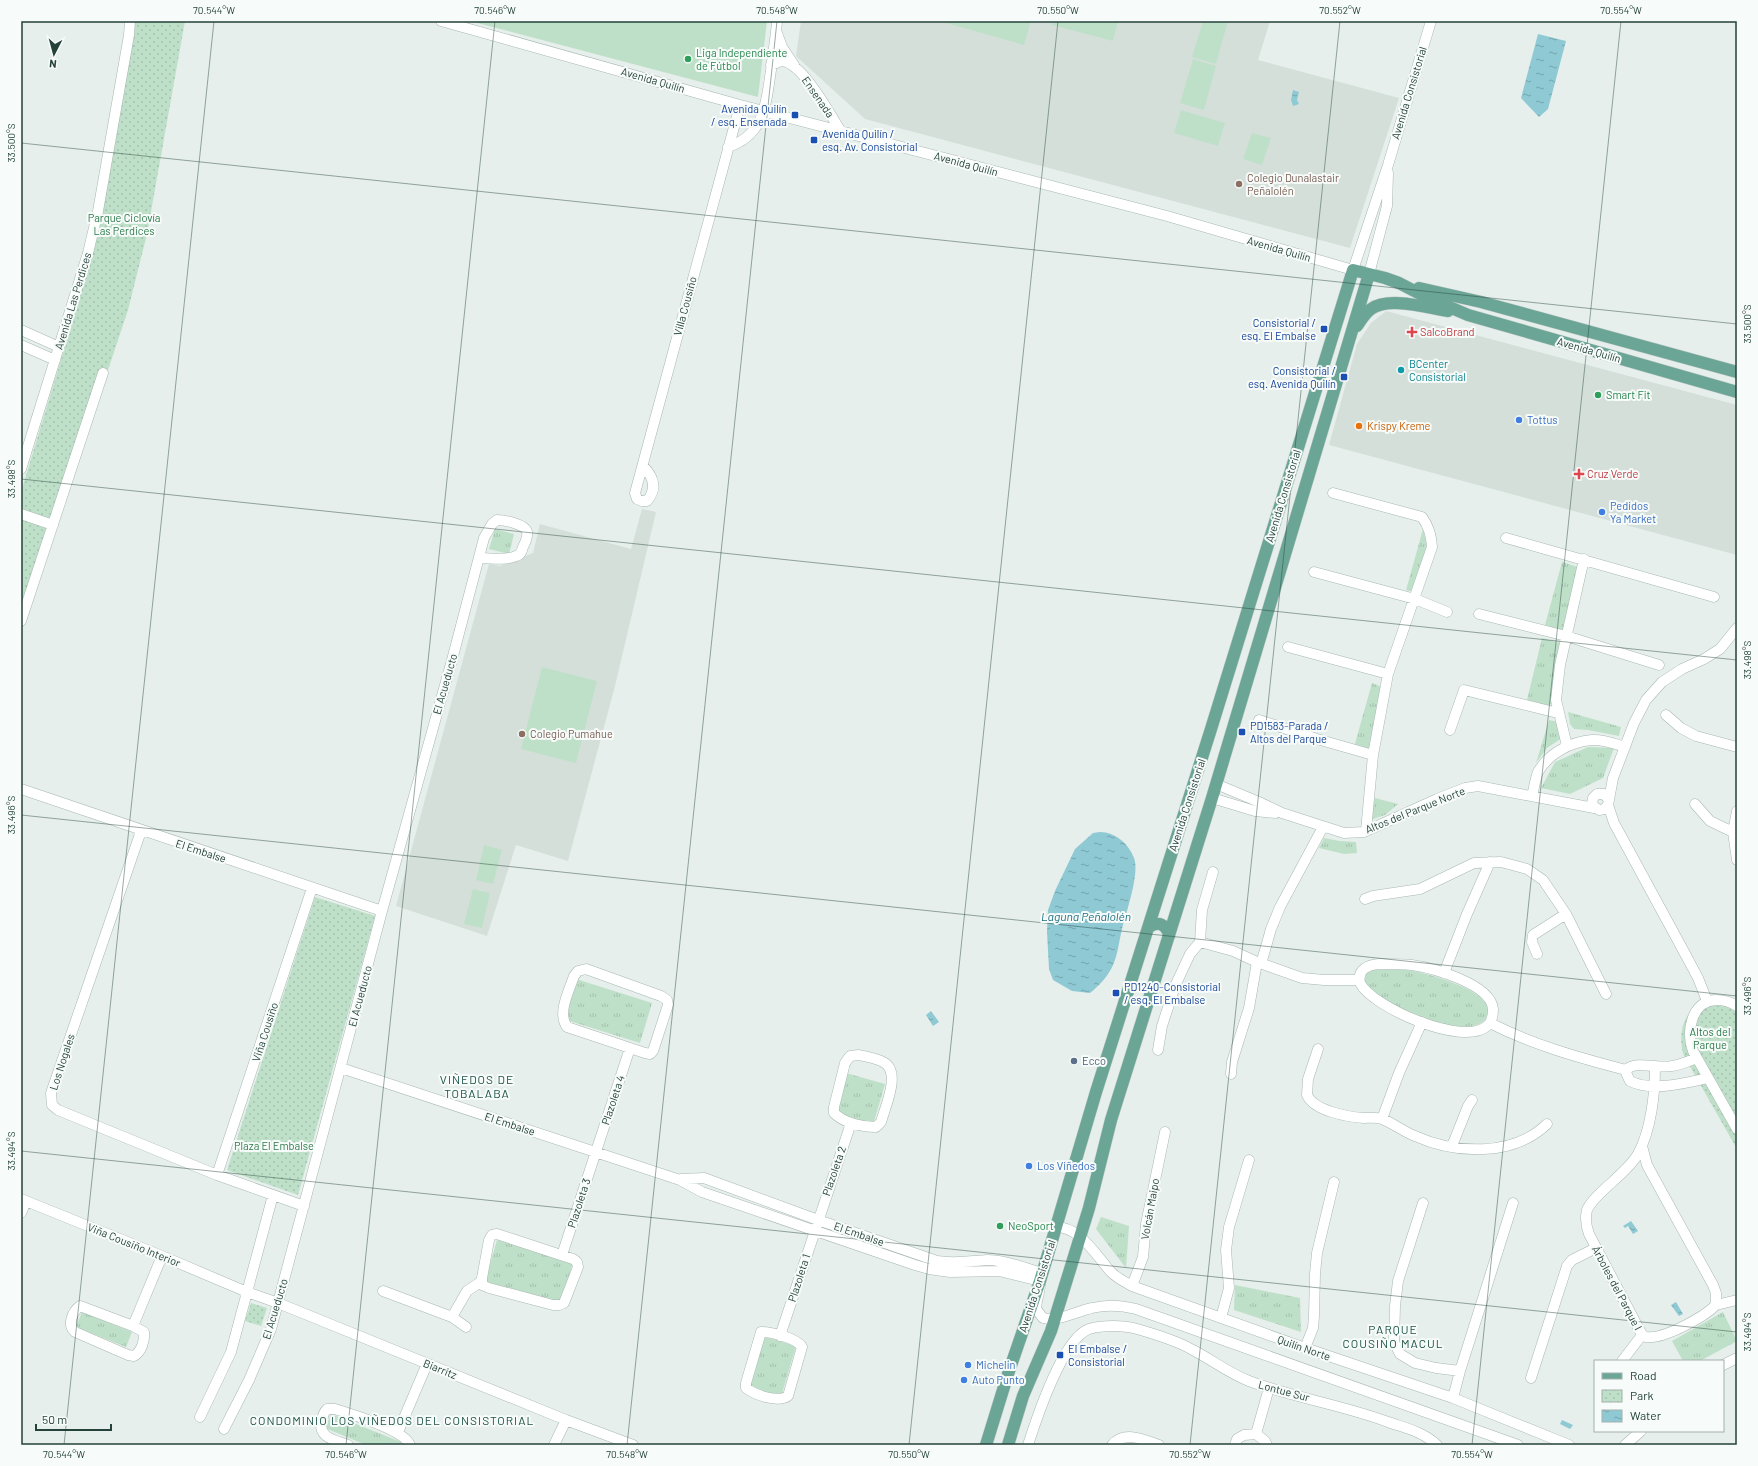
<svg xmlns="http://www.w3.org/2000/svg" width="1758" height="1466" font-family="Barlow,sans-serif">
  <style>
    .built { fill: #d4dfda }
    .grass { fill: url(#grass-tufts) }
    .park { fill: url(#park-dots) }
    .pitch { fill: #bfe0c8 }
    .water { fill: url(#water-ripples) }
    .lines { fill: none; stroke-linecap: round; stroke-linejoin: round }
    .minor-casing { stroke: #a8b8b2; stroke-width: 11 }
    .major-casing { stroke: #c2cac8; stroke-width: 13 }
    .minor { stroke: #fff; stroke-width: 10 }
    .major { stroke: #6aa596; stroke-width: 12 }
    .ticks { fill: none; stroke: #24423a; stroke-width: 1; stroke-opacity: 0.45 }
    .leisure-dot { fill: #2e9e5b; stroke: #f7fbf9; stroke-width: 1.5 }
    .transit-dot { fill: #1a4fb4; stroke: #f7fbf9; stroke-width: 1.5 }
    .education-dot { fill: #8d6e63; stroke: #f7fbf9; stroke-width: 1.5 }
    .health-dot { fill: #e0444e; stroke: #f7fbf9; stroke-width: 1.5 }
    .culture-dot { fill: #0f9aa8; stroke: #f7fbf9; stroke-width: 1.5 }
    .shop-dot { fill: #3f7fe0; stroke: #f7fbf9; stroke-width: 1.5 }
    .food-dot { fill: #e8710a; stroke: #f7fbf9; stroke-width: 1.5 }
    .service-dot { fill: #5c6f8a; stroke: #f7fbf9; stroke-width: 1.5 }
    .labels { text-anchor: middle; stroke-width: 4; stroke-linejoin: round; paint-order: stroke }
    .leisure-label { font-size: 11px; fill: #27864d; stroke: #f7fbf9; text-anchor: start }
    .street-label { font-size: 11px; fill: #24423a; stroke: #f7fbf9 }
    .transit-label { font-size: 11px; fill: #164399; stroke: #f7fbf9; text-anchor: start }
    .education-label { font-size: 11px; fill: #785e54; stroke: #f7fbf9; text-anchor: start }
    .park-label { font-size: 11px; fill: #2d7a4b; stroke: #f7fbf9 }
    .health-label { font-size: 11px; fill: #be3a42; stroke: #f7fbf9; text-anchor: start }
    .culture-label { font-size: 11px; fill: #0d838f; stroke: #f7fbf9; text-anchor: start }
    .shop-label { font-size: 11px; fill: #366cbe; stroke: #f7fbf9; text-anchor: start }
    .food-label { font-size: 11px; fill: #c56008; stroke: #f7fbf9; text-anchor: start }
    .service-label { font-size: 11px; fill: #4e5e75; stroke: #f7fbf9; text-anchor: start }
    .water-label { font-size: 12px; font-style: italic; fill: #1c6f80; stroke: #f7fbf9 }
    .neighbourhood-label { font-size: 12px; letter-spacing: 1px; fill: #1f5548; stroke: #f7fbf9 }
    .neatline { fill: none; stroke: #24423a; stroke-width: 1.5 }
    .ticks-label { font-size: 10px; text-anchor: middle; fill: #24423a }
  </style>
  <defs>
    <pattern id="grass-tufts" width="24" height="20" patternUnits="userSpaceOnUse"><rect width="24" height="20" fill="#bfe0c8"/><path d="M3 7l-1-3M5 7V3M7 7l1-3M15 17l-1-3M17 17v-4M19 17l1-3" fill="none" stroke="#a4c1ad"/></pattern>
    <pattern id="park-dots" width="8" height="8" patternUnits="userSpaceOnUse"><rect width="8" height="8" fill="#bfe0c8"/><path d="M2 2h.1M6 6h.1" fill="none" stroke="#a4c1ad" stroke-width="1.8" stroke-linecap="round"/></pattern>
    <pattern id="water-ripples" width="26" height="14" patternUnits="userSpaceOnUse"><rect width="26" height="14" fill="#8ec9d4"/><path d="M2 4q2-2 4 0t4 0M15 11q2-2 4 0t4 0" fill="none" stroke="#74a5ad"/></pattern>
  </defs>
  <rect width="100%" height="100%" fill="#e6efeb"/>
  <path class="built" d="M801,21H1270L1258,60L1399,98L1350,248L865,119L796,56Z
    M1386,311L1737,405V555L1329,445L1357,344L1371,323Z
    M642,509L656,512L615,686L568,861L516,845L487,936L396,906L489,564L500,566L533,553L540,524L631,549Z"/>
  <path class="grass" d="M495,529L514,534L509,554L489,549Z
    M1423,529L1427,546L1415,592L1406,590Z
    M1562,562L1578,567L1564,628L1560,630L1545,625Z
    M1542,638L1560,643L1556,659L1552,703L1547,706L1527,700Z
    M1372,683L1382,687L1371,747L1367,751L1354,747Z
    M1568,712L1621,727L1619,736L1588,730L1574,729L1570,724Z
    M1549,720L1558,722L1562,738L1547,748L1536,763Z
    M1588,747L1614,748L1603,778L1570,794L1541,788L1555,762Z
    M1375,798L1398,804L1385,815L1370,820Z
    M1324,838L1340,841L1356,842L1357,853L1344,854L1319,848Z
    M1383,968C1393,969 1403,969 1413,971C1429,974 1502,993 1486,1018C1474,1038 1420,1018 1404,1010C1390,1003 1377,995 1365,985C1363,970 1369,970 1383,968Z
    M573,978L652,1003L640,1043L560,1018Z
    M846,1073L885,1084L873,1125L834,1114Z
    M1101,1217L1129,1226L1126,1268L1096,1229Z
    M497,1240L573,1262L560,1307L484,1285Z
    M1235,1285L1300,1298L1301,1332L1234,1310Z
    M82,1312L132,1332L126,1347L76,1327Z
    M1723,1312L1737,1341L1700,1361H1683L1672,1341Z
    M762,1336L796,1346L781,1397L747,1388Z
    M331,1414L401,1442L400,1445H366L325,1428Z"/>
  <path class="park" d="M134,21H185L147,234L128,310L21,631V492L80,297L99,224Z
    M315,897L375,916L298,1195L227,1170Z
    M1718,1002L1737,1009V1149L1684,1056C1679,1042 1680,1019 1694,1009C1700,1005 1711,1004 1718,1002Z
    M251,1303L267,1308L261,1326L245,1321Z"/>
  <path class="pitch" d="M470,21H767L758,97Z
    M939,21H1031L1024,45Z
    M1053,21H1118L1113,41L1052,25Z
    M1203,21H1228L1216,64L1192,57Z
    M1193,59L1216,66L1204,110L1180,103Z
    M1181,110L1225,123L1218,146L1174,133Z
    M1252,133L1271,138L1262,165L1243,159Z
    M542,667L597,681L576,763L521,749Z
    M484,845L502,850L493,884L476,880Z
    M473,889L490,893L482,928L464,924Z"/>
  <path class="water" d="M1538,34L1566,41L1548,109L1539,117L1521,98Z
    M1293,90L1299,92L1297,100L1299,104L1293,106L1291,100Z
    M1100,832C1115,832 1129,844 1134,858C1140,873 1126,913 1122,929C1119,941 1118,954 1113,965C1109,975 1099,986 1090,993L1072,991L1053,980L1049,969L1047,932L1048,910L1055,891L1075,849L1093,833Z
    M931,1011L939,1022L933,1026L926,1015Z
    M1631,1221L1638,1231L1633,1234L1628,1226L1625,1228L1623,1226Z
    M1676,1302L1683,1314L1679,1316L1671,1305Z
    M1562,1420L1573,1425L1570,1429L1560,1424Z"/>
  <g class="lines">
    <defs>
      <path id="minor" d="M441,21L740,105L1167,216L1353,270L1388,165L1431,21
        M777,33L782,47L794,65
        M771,65C775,64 779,61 783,61C803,64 830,114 840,130
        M728,147C765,135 766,103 771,70C773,53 776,37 777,21
        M1369,274L1387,206L1388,173
        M21,330L59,347
        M21,345L55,360
        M643,466C653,476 658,488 647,501H642L637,499L635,493L740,105
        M21,469L88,253L98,211L129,35L130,21
        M1333,493L1422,517C1429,527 1431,535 1432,547L1388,674L1373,755L1366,831
        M21,514L53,525
        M1506,538L1714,597
        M1314,572L1415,599L1447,612
        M1479,614L1566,636L1659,665
        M21,621L103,373
        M1288,647L1388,674
        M1666,715L1681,728L1696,736L1737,747
        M1259,720L1317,739L1373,755
        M1450,730L1464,690L1558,713
        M1567,746L1556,700L1560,665L1584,559
        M1216,784L1259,802L1282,813L1344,833L1364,832L1437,799L1465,788L1478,786L1594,808
        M21,789L382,911
        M1532,796C1534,789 1535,779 1538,772C1549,753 1570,742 1592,740C1603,739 1615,744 1625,747
        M1212,798L1255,811L1276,813
        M1608,799L1604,794H1597L1593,798L1592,805L1599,810L1604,809L1608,805L1613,778L1634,723L1646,700L1662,682L1682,669L1704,659L1720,649L1737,628
        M1695,804L1710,821L1733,832
        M1608,805L1614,823L1683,950L1698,978L1707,1001
        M1737,811L1733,832L1737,860
        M141,831L51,1093L52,1105L58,1110L217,1175L304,1206
        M1365,899L1373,896L1420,889L1474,863L1501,862L1527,869L1543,880L1566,914L1606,994
        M1200,942L1233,951L1257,962L1302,978L1324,980H1359
        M1537,954L1532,942L1533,935L1566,914
        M1261,964L1271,929L1280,907L1323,827
        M1379,964C1390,964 1401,964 1412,965C1433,968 1491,984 1493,1009C1493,1015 1492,1022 1487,1026C1464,1047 1373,1008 1360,983C1357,970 1367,965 1379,964Z
        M586,969L661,996L667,1000L668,1005L653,1051L650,1054L645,1053L567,1027C557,1013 569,991 574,976L578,971Z
        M1444,973L1467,914L1490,862
        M1737,1006C1731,1002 1724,1000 1716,1000C1691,1001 1686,1032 1693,1051L1737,1129
        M1490,1023C1533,1045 1580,1058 1626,1070
        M1318,1049L1308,1079L1307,1095C1314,1111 1348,1117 1364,1118C1370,1118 1377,1117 1382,1119C1393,1123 1404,1132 1415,1136C1455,1154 1513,1157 1547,1124
        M1158,1050L1162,1026L1175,986L1190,954L1200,942L1202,910L1213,872
        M859,1055C867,1057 876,1058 883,1062C902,1071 885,1107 881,1122L876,1127C862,1127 844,1123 834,1113V1107L845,1063L850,1056Z
        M341,1068L680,1180L702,1192L915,1265L929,1269L950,1272L999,1271L1040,1281C1041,1292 1036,1299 1036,1309L1043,1318C1058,1322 1077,1311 1092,1308C1108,1304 1121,1305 1136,1309L1518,1445
        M1626,1070L1627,1075L1630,1081C1651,1092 1686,1083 1708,1078
        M1626,1070C1635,1060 1660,1069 1672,1066C1681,1065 1689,1061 1696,1058
        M1231,1074L1232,1062L1249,1008L1257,962
        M1382,1119L1399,1073L1422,1022
        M1452,1146L1468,1106L1472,1100
        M1642,1146L1647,1165L1713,1285L1716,1293V1305C1704,1317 1663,1340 1646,1337C1643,1336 1641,1333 1640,1331L1589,1234C1586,1226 1585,1218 1587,1210C1594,1193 1627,1174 1638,1154C1651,1130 1655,1094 1655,1067
        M217,1175L312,888
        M681,1179L704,1178L818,1220L937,1261C954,1264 970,1261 987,1260C1005,1260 1025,1268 1042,1273
        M21,1199L162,1256L247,1292L278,1303L566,1420L633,1445
        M1423,1203L1398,1281L1395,1306L1394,1342L1400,1354L1415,1363L1436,1368L1460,1371L1513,1203
        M21,1213L26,1201
        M1056,1227C1081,1227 1096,1256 1111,1272C1117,1278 1125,1282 1132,1286L1305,1348L1453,1398L1569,1445
        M497,1234L573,1259L577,1262L578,1267L564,1303L559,1305H553L489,1288L482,1285V1278L489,1240L492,1235Z
        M562,1255L630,1048
        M1132,1286L1143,1257L1146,1224L1165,1132
        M383,1291L452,1317L466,1327
        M1716,1305L1737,1300
        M80,1306L133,1326L144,1332C145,1341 141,1352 134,1356L128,1355L75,1332C67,1325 72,1312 80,1306Z
        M452,1317L467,1291L482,1281
        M1221,1318L1229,1288L1226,1250L1229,1227L1249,1160
        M133,1326L162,1256
        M761,1332C771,1332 797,1338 802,1347L788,1396C778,1403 755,1395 746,1388V1383Z
        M780,1336L851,1123
        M1305,1348L1313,1328L1314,1316L1315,1274L1317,1253L1334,1182
        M1622,1361L1642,1335
        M1723,1365L1737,1358
        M1531,1378L1567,1266L1572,1260L1596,1248
        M1453,1398L1460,1371
        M200,1417L231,1352L273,1195
        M224,1429L249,1380L271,1329L382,911L452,660L484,538L492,524L497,520C503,520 526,524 527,532C528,536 525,543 523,547C522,551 521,555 516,556C505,561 491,558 479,558
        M398,1432L427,1364
        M1256,1434L1269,1388
        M348,1445C335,1440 317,1438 322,1420C323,1415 324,1412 327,1409H335C353,1415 403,1429 410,1445
        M554,1445L566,1420
        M1028,1445C1036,1420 1063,1338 1089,1329C1103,1325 1123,1325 1137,1329C1154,1334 1175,1340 1191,1349C1211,1359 1228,1373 1249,1381C1294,1398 1343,1405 1388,1422C1405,1428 1424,1432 1437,1445
        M1112,1445C1124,1430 1145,1440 1159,1445
        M1235,1445L1237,1439L1244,1435L1256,1434L1265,1441L1267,1445
        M1625,1445L1641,1431"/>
      <path id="major" d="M1419,288L1481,302L1737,372
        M1357,326C1361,320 1365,313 1371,309C1389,296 1428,308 1448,311
        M1148,928C1157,920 1167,924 1169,936
        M986,1445L1007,1377L1040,1281L1096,1092L1211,729L1353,270L1385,278L1399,283L1426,297L1468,315L1737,392
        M1008,1445L1023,1396L1051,1331L1089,1208L1111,1120L1212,798L1369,274"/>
    </defs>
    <use href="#minor" class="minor-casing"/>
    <use href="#major" class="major-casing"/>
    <use href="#minor" class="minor"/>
    <use href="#major" class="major"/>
  </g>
  <path class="ticks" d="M21,143L1737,324M21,479L1737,660M21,815L1737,996M21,1151L1737,1332M64,1445L214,21M346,1445L495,21M627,1445L777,21M909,1445L1058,21M1190,1445L1340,21M1472,1445L1621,21"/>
  <g class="leisure-dot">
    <circle cx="688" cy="59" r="4"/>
    <circle cx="1598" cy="395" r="4"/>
    <circle cx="1000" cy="1226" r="4"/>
  </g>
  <g class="transit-dot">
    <rect x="791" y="111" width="8" height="8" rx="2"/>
    <rect x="810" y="136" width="8" height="8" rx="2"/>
    <rect x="1320" y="325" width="8" height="8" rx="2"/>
    <rect x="1340" y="373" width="8" height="8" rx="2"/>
    <rect x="1238" y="728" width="8" height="8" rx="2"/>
    <rect x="1112" y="989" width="8" height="8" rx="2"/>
    <rect x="1056" y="1351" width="8" height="8" rx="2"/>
  </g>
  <g class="education-dot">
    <circle cx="1239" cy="184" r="4"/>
    <circle cx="522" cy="734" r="4"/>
  </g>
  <g class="health-dot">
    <path d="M1410 326h4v4h4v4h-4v4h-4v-4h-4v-4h4z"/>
    <path d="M1577 468h4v4h4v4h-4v4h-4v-4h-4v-4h4z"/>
  </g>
  <circle class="culture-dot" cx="1401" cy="370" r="4"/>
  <g class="shop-dot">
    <circle cx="1519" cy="420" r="4"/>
    <circle cx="1602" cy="512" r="4"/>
    <circle cx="1029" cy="1166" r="4"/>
    <circle cx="968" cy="1365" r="4"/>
    <circle cx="964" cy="1380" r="4"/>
  </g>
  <circle class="food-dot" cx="1359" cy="426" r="4"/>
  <circle class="service-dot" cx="1074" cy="1061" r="4"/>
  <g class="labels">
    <g class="leisure-label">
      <text x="696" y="57">Liga Independiente<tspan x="696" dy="13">de Fútbol</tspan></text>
      <text x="1606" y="399">Smart Fit</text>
      <text x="1008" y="1230">NeoSport</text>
    </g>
    <g class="street-label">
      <text transform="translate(653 80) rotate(16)" y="4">Avenida Quilín</text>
      <text transform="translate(1409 93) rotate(-73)" y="4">Avenida Consistorial</text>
      <text transform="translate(818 97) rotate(55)" y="4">Ensenada</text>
      <text transform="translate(966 164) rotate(15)" y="4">Avenida Quilín</text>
      <text transform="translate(1279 249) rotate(16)" y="4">Avenida Quilín</text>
      <text transform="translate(73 301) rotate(-73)" y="4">Avenida Las Perdices</text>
      <text transform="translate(685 306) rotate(-75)" y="4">Villa Cousiño</text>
      <text transform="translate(1589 350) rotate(16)" y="4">Avenida Quilín</text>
      <text transform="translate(1283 496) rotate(-73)" y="4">Avenida Consistorial</text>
      <text transform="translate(445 684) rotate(-74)" y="4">El Acueducto</text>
      <text transform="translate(1187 805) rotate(-72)" y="4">Avenida Consistorial</text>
      <text transform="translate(1415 810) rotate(-22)" y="4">Altos del Parque Norte</text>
      <text transform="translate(201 851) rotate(18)" y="4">El Embalse</text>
      <text transform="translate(360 996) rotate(-75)" y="4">El Acueducto</text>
      <text transform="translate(265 1032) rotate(-72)" y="4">Viña Cousiño</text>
      <text transform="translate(62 1062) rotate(-72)" y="4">Los Nogales</text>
      <text transform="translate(613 1100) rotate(-72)" y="4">Plazoleta 4</text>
      <text transform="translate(510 1124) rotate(18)" y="4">El Embalse</text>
      <text transform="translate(834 1171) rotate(-71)" y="4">Plazoleta 2</text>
      <text transform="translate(579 1203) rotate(-72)" y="4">Plazoleta 3</text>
      <text transform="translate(1150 1209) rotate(-80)" y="4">Volcán Maipo</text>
      <text transform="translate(859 1234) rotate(19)" y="4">El Embalse</text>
      <text transform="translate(134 1245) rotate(22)" y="4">Viña Cousiño Interior</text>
      <text transform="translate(799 1278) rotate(-72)" y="4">Plazoleta 1</text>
      <text transform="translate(1037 1286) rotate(-72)" y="4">Avenida Consistorial</text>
      <text transform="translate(1617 1288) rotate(62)" y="4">Árboles del Parque I</text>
      <text transform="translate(275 1309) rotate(-73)" y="4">El Acueducto</text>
      <text transform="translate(1304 1348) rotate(19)" y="4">Quilín Norte</text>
      <text transform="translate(440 1369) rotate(22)" y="4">Biarritz</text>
      <text transform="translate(1284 1391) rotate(15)" y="4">Lontue Sur</text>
    </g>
    <g class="transit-label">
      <text x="787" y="113" text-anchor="end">Avenida Quilín<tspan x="787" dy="13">/ esq. Ensenada</tspan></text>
      <text x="822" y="138">Avenida Quilín /<tspan x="822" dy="13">esq. Av. Consistorial</tspan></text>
      <text x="1316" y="327" text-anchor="end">Consistorial /<tspan x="1316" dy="13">esq. El Embalse</tspan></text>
      <text x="1336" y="375" text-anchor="end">Consistorial /<tspan x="1336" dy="13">esq. Avenida Quilín</tspan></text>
      <text x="1250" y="730">PD1583-Parada /<tspan x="1250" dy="13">Altos del Parque</tspan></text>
      <text x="1124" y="991">PD1240-Consistorial<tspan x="1124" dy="13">/ esq. El Embalse</tspan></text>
      <text x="1068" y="1353">El Embalse /<tspan x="1068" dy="13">Consistorial</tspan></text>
    </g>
    <g class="education-label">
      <text x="1247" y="182">Colegio Dunalastair<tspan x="1247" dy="13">Peñalolén</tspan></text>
      <text x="530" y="738">Colegio Pumahue</text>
    </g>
    <g class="park-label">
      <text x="124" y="222">Parque Ciclovía<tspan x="124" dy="13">Las Perdices</tspan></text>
      <text x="1710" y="1036">Altos del<tspan x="1710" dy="13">Parque</tspan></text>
      <text x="274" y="1150">Plaza El Embalse</text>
    </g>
    <g class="health-label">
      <text x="1420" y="336">SalcoBrand</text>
      <text x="1587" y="478">Cruz Verde</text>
    </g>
    <g class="culture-label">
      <text x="1409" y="368">BCenter<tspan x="1409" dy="13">Consistorial</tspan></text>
    </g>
    <g class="shop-label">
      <text x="1527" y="424">Tottus</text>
      <text x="1610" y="510">Pedidos<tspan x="1610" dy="13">Ya Market</tspan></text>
      <text x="1037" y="1170">Los Viñedos</text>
      <text x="976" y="1369">Michelin</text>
      <text x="972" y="1384">Auto Punto</text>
    </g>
    <g class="food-label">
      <text x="1367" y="430">Krispy Kreme</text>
    </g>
    <g class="service-label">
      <text x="1082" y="1065">Ecco</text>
    </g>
    <g class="water-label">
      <text x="1086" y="921">Laguna Peñalolén</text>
    </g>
    <g class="neighbourhood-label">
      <text x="477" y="1084">VIÑEDOS DE<tspan x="477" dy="14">TOBALABA</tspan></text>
      <text x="1393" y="1334">PARQUE<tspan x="1393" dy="14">COUSIÑO MACUL</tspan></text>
      <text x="392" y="1425">CONDOMINIO LOS VIÑEDOS DEL CONSISTORIAL</text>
    </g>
  </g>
  <rect width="1758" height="1466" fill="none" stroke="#f7fbf9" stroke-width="44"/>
  <rect x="1594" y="1360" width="130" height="72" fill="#f7fbf9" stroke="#a3b1ad"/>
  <rect x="1602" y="1373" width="20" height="6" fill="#6aa596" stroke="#a3b1ad"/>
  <text x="1630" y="1380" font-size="12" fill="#24423a">Road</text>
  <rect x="1602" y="1390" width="20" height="12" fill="url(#park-dots)" stroke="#a3b1ad"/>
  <text x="1630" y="1400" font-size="12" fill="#24423a">Park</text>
  <rect x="1602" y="1410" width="20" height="12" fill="url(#water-ripples)" stroke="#a3b1ad"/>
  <text x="1630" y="1420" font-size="12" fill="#24423a">Water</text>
  <g transform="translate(54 54) rotate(186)" stroke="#f7fbf9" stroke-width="3" paint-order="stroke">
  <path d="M0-3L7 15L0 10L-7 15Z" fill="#24423a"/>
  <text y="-6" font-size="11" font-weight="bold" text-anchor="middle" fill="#24423a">N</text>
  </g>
  <path d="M36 1424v6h75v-6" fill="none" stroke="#24423a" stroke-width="2"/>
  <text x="42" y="1424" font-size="12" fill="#24423a" stroke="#f7fbf9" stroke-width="3" paint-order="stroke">50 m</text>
  <rect x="22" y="22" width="1714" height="1422" class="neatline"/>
  <g class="ticks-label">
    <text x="214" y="14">70.544°W</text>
    <text x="495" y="14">70.546°W</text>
    <text x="777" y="14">70.548°W</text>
    <text x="1058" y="14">70.550°W</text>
    <text x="1340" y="14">70.552°W</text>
    <text x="1621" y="14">70.554°W</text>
    <text transform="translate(11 143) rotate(-90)" y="4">33.500°S</text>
    <text transform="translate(1747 324) rotate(-90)" y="4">33.500°S</text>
    <text transform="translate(11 479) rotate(-90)" y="4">33.498°S</text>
    <text transform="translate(1747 660) rotate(-90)" y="4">33.498°S</text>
    <text transform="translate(11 815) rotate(-90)" y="4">33.496°S</text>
    <text transform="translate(1747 996) rotate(-90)" y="4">33.496°S</text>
    <text transform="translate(11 1151) rotate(-90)" y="4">33.494°S</text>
    <text transform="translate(1747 1332) rotate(-90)" y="4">33.494°S</text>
    <text x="64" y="1458">70.544°W</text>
    <text x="346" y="1458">70.546°W</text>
    <text x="627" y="1458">70.548°W</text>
    <text x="909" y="1458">70.550°W</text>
    <text x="1190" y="1458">70.552°W</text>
    <text x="1472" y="1458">70.554°W</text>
  </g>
</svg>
